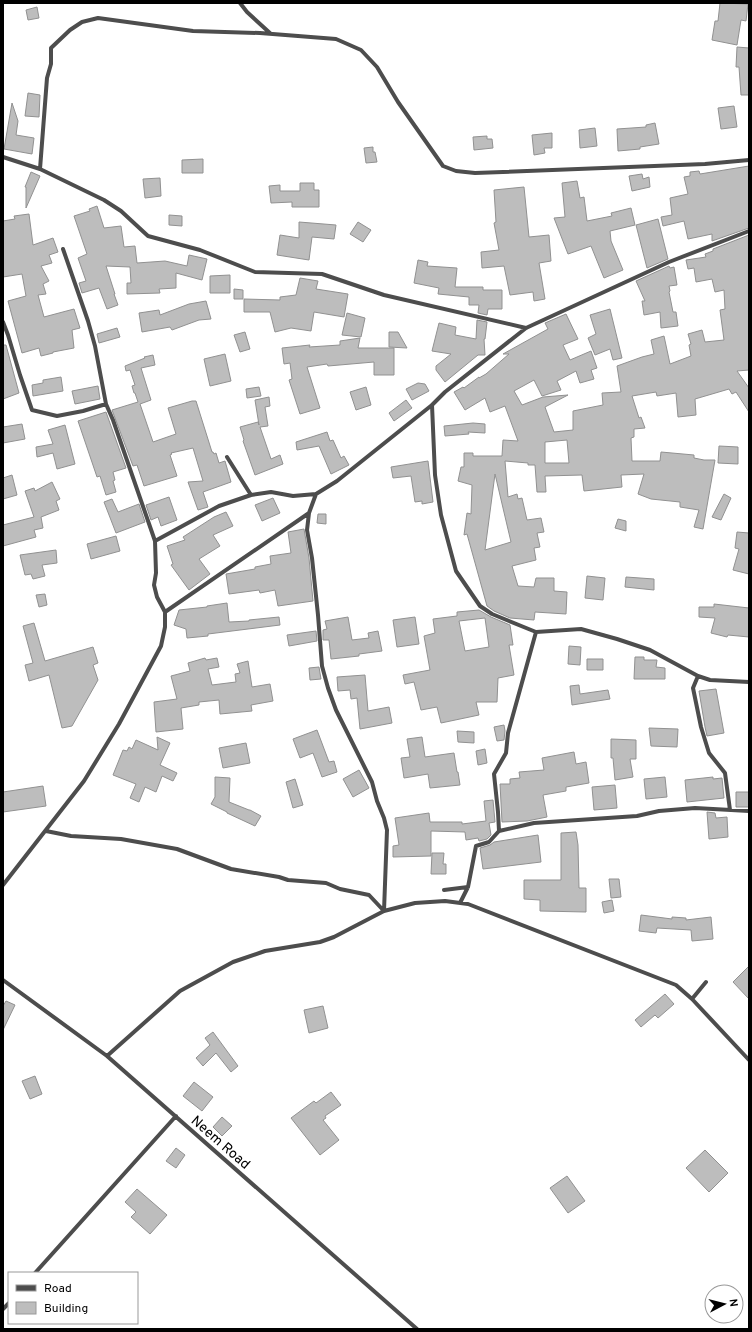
<svg xmlns="http://www.w3.org/2000/svg" width="752" height="1332" font-family="Overpass,sans-serif">
  <style>
    .building { fill: #bdbdbd; stroke: #919191; fill-rule: evenodd }
    .lines { fill: none; stroke-linecap: round; stroke-linejoin: round }
    .street { stroke: #4d4d4d; stroke-width: 4 }
    .labels { text-anchor: middle; stroke-width: 3.5; stroke-linejoin: round; paint-order: stroke }
    .street-label { font-size: 14px; fill: #000; stroke: #fff }
  </style>
  <rect width="100%" height="100%" fill="#fff"/>
  <path class="building" d="M720,3L748,4L746,21L741,20L737,45L712,40L715,21H718Z
    M37,7L39,18L28,20L26,10Z
    M737,47L749,48V95H741L739,67H736Z
    M28,93L40,95L39,117L25,116Z
    M12,103L18,121L16,135L34,138L32,154L4,149Z
    M734,106L737,127L721,129L718,108Z
    M655,123L659,144L640,147V149L618,151L617,129L646,127V125Z
    M595,128L597,146L580,148L579,130Z
    M552,133V148H544L545,153L534,155L532,135Z
    M487,136V139H492L493,148L474,150L473,137Z
    M373,147V152H375L377,162L366,163L364,148Z
    M203,159V173H182V160Z
    M749,166V228L712,241V234L688,239L684,221L663,226L661,217L672,215L670,198L688,194L684,177L690,176V172L699,171L700,174Z
    M31,172L40,176L26,208V187H25Z
    M642,174L643,179L649,177L650,187L632,191L629,176Z
    M160,178L161,196L145,198L143,179Z
    M577,181L580,198L584,197L587,221L612,216L611,213L631,208L635,225L610,231L611,241L623,270L604,278L591,246L568,254L554,218L565,217L562,183Z
    M300,183H314V190H319V207H292V202L271,203L269,186L280,185V191H300Z
    M524,187L529,237L549,235L551,261L539,263L545,299L534,301L533,292L510,295L504,266L482,268L481,252L499,250L494,223L496,222L494,190Z
    M97,206L104,228L121,226L124,247L135,246L137,263L165,261L187,266L189,255L207,259L202,280L176,273V288L159,289L160,293L127,294V283H131L130,267L106,266L115,294H114L118,305L107,309L99,288L82,293L79,283L86,281L78,258L87,254L74,216L90,211L89,209Z
    M29,214L33,245L53,238L58,252L49,255L52,263L41,266L49,281L43,284L46,294L38,295L44,317L74,309L80,328L72,330L74,348L53,352V353L41,356L39,348L22,353L8,301L26,296L22,274L3,277V221L15,219L14,216Z
    M169,215L182,216V226L169,225Z
    M658,219L668,259L647,268L636,225Z
    M299,222L336,225L334,239L312,237L309,260L277,255L280,235L299,238Z
    M358,222L371,230L363,242L350,234Z
    M749,235V370L737,371L749,388V412L736,392L732,394L729,389L695,399L696,415L678,417L676,393L657,396L656,392L632,396L639,418L641,417L645,428L634,429V437L631,438L632,461H660L661,452L694,455V458L704,460H715L703,529L694,527L699,510L680,507V502L651,499L638,494L644,474L621,475L622,487L584,491L582,475L545,476L546,492H537L535,465H528V463L505,461L508,497L517,494L518,499L522,498L527,520L541,518L544,532L537,533L540,547L534,548L536,560L512,566L518,586L534,587L536,578H554V591L567,592L566,614L535,612L534,620L510,618L494,611L487,606L467,534L464,535L467,513L471,514L472,485L458,481L461,467H464V453H473V456H502L503,440L518,441L505,406L490,412L485,398L465,410L454,392L463,387L464,388L479,377V378L486,374L509,354H503L548,329L545,323L566,314L578,339L563,345L570,360L591,351L597,368L591,370L594,379L580,383L576,371L557,381L561,390L542,396L534,380L514,391L522,405L543,397L568,395L545,407L554,432L573,430V411L603,405L602,393L621,392L617,366L642,357L654,354L651,340L664,336L670,364L691,356L689,345L691,344L688,334L702,330L705,342L724,340L720,310L725,309L724,290L715,292L712,279L696,282L694,268L688,269L686,260L706,257L705,254L713,251V249ZM567,440L569,463H545V442ZM495,474L511,542L485,550Z
    M418,260L428,262L427,266L457,268L455,287H483V290H502V309H488L487,315L478,313L479,305H469V297L438,294L439,288L414,283Z
    M669,266L670,268L674,267L677,285L669,286L670,291L669,292L673,312H676L678,326L661,328L660,312L644,315L642,301H645L636,281Z
    M230,275V293H210V276Z
    M300,278L318,281L316,289L348,294L344,317L314,312L311,331L291,328L275,332L270,312H244V299L280,300V297L296,295Z
    M234,289L243,290V299H234Z
    M206,301L211,319L199,320L172,330L170,327L142,332L139,313L159,310L160,315L189,304Z
    M610,309L622,358L613,360L610,349L595,355L588,338L596,334L590,315Z
    M347,313L365,318L361,337L342,335Z
    M477,320L487,322L485,339H484L485,355H478L445,382L436,370V366L451,354L432,351L439,323L456,327L455,335L476,339Z
    M117,328L120,337L99,343L97,334Z
    M245,332L250,349L240,352L234,335Z
    M389,332H398L407,348L389,347Z
    M360,338L358,348H394V375H374V362L328,366L327,364L307,367L320,408L300,414L289,380L292,379L290,363L284,364L282,348L310,345L309,347L340,345V341Z
    M3,345H6L19,393L3,399Z
    M225,354L231,381L210,386L204,359Z
    M153,355L155,365L141,368L151,400L140,404L153,442L176,434L168,408L192,401H196L212,452H213L214,454L216,453L219,463L225,461L231,482L203,492L208,507L198,510L188,482L203,481L193,448L171,453L172,454L170,455L177,476L144,486L137,465L133,466L112,410L138,402L135,393H134L132,386L135,385L130,370L126,371L125,366L145,358L144,357Z
    M61,377L63,391L33,396L32,385L43,383V380Z
    M418,383L425,384L429,391L412,400L406,389Z
    M98,386L100,399L75,404L72,391Z
    M259,387L261,396L247,398L246,389Z
    M366,387L371,405L356,410L350,392Z
    M269,397L270,406L265,407L268,426L260,427L271,459L280,455L283,464L255,475L243,441L244,440L240,427L258,422L259,425L255,400Z
    M406,400L412,408L394,421L389,413Z
    M106,412L126,468L113,472L115,480L113,481L116,492L106,495L100,476L97,477L78,421Z
    M473,423L485,424V433L468,432L469,434L445,436L444,426Z
    M22,424L25,439L3,443V427Z
    M65,425L75,464L57,469L53,453L37,457L36,447L53,444L48,430Z
    M327,432L330,441L333,440L341,458L344,456L349,465L331,474L319,446L297,450L296,442Z
    M719,446L738,447V464L718,463Z
    M428,461L433,502L422,504V501L415,502L411,476L393,478L391,467Z
    M12,475L17,495L3,499V478Z
    M52,482L60,499L56,501L59,510L41,517L43,528L34,530L36,537L3,546V525L34,517L25,491L34,488L35,491Z
    M724,494L731,498L721,520L712,517Z
    M169,497L177,520L161,526L158,517L151,520L146,505Z
    M273,498L280,513L262,521L255,505Z
    M112,499L118,512L139,504L145,522L116,533L104,502Z
    M226,512L233,526L213,535L220,546L199,559L210,574L189,590L171,565L173,564L167,546L185,540L183,537L214,517Z
    M318,514H326V524L317,523Z
    M618,519L626,521V531L615,528Z
    M304,529L309,558L313,601L278,606L275,590L260,593L259,590L229,594L226,574L255,569V567L271,564L270,556L291,553L288,532Z
    M737,532L749,533V574L733,570L739,549L735,548Z
    M116,536L120,551L91,559L87,544Z
    M56,550L57,563L42,565L45,576L33,579L31,574L25,575L20,555Z
    M587,576L605,578L603,600L585,598Z
    M626,577L654,579V590L625,587Z
    M45,594L47,605L39,607L36,595Z
    M227,603L229,622L249,621V620L279,617L280,625L208,634V636L187,638L186,629L174,625L179,610L207,607V606Z
    M714,604L749,608V637L728,635L727,637L711,633L715,618L699,617V607H714Z
    M479,610L491,617L510,625L513,645H509L514,675L498,678L497,702H476L479,715L441,723L437,707L421,710L414,682L405,684L403,675L430,670L424,636L435,633L433,619L457,616V612ZM485,618L489,647L465,651L459,621Z
    M348,617L352,640L369,638L368,633L378,631L382,651L359,654V656L331,659L329,640H323V630L327,629L325,621Z
    M415,617L419,644L397,647L393,620Z
    M34,623L45,661L93,647L98,663L93,665L98,680L72,726L62,728L49,675L29,681L25,665L33,663L23,626Z
    M316,631L317,641L289,646L287,635Z
    M569,646L581,647L580,665L568,664Z
    M635,657H644V660H657L656,667L665,668V679H634Z
    M205,658L206,660L217,658L219,667L208,669L212,685L236,682L235,674L240,673L237,664L248,661L252,687L270,684L273,701L251,705L252,711L220,714L219,700L199,702V705L181,708L183,729L156,732L154,702L177,699L171,676L190,671L188,663Z
    M587,659H603V670H587Z
    M319,667L321,679L310,680L309,668Z
    M365,675L368,711L389,707L392,723L360,729L357,698L351,699L350,690L338,691L337,677Z
    M579,685L580,694L608,690L610,699L572,705L570,686Z
    M716,689L724,733L707,736L705,727L699,691Z
    M504,725L505,731L504,740L497,741L494,727Z
    M649,728L678,729L677,747L651,746Z
    M317,730L329,762L334,761L337,772L322,777L313,753L300,758L293,739Z
    M457,731L474,732V743L458,742Z
    M157,737L170,743L160,765L177,773L173,781L162,776L156,792L145,787L139,802L130,798L136,784L113,775L123,750L127,751L129,747L132,749L136,740L158,750Z
    M422,737L425,757L454,753L457,772H458L460,785L430,788L428,774L404,778L401,758L410,757L407,739Z
    M611,739L636,740V759H630L633,777L615,780L613,758H611Z
    M246,743L250,763L223,768L219,748Z
    M485,749L487,763L478,765L476,751Z
    M574,752L576,764L586,762L589,783L566,787V791L543,795L547,817L527,821L502,822L500,784H510V779L520,778L519,772L544,770L542,758Z
    M359,770L369,788L353,797L343,779Z
    M215,777L230,778L229,802L249,810H250L261,816L255,826L227,813V812L211,804L215,797Z
    M665,777L667,797L646,799L644,779Z
    M713,777V779L722,778L724,798L687,802L685,780Z
    M295,779L303,805L293,808L286,782Z
    M615,785L617,808L594,810L592,787Z
    M43,786L46,806L3,812V792Z
    M736,792H749V807H736Z
    M493,800L495,822L489,823L491,835L487,839L479,841L478,838L466,840L465,832L431,831V856L393,857V846L399,845L395,818L429,813L430,822H462V824L486,821L484,801Z
    M707,812L715,813L716,818L727,817L728,837L709,839Z
    M576,832L578,845L579,888H586V912L540,911V900L524,899V880H561V833Z
    M538,835L541,862L483,869L480,848L490,845L494,842Z
    M432,853H444L443,864H446V874H431Z
    M609,879H619L621,897L611,898Z
    M612,900L614,911L604,913L602,902Z
    M641,915L672,919V917L686,918V920L711,917L713,939L692,941L691,930L657,928L656,933L639,931Z
    M749,966V999L733,982Z
    M665,994L674,1004L658,1018L655,1015L641,1027L635,1020Z
    M6,1001L15,1005L3,1030V1006Z
    M323,1006L328,1028L309,1033L304,1010Z
    M213,1032L238,1066L231,1072L216,1053L203,1066L196,1058L210,1045L205,1038Z
    M35,1076L42,1094L30,1099L22,1081Z
    M194,1082L213,1097L202,1111L183,1096Z
    M331,1092L341,1105L325,1116L326,1118L323,1120L339,1140L320,1155L291,1118L314,1101L316,1103Z
    M222,1117L232,1126L222,1136L213,1127Z
    M176,1148L185,1155L176,1168L166,1161Z
    M705,1150L728,1173L709,1192L686,1168Z
    M567,1176L585,1201L568,1213L550,1188Z
    M137,1189L167,1215L150,1234L131,1217L136,1212L125,1202Z"/>
  <g class="lines">
    <path class="street" d="M240,3L247,12L271,34
      M3,157L40,169L104,200L121,211L148,236L200,250L255,272L322,274L384,295L526,328
      M40,169L47,78L51,64V48L70,30L82,22L98,18L193,31L260,33L336,39L361,50L377,67L398,102L443,166L456,171L475,173L705,164L749,160
      M3,322L8,335L20,375L32,410L57,416L83,411L106,404
      M432,405L435,475L441,515L456,571L480,606L492,614L536,632L581,629L617,639L650,650L698,676L710,680L749,682
      M227,457L251,495
      M316,494L309,513L307,530L312,558L318,615L322,666L328,688L336,710L372,782L377,801L384,818L387,830L384,911
      M155,541L219,506L251,495L271,492L293,496L316,494L337,481L432,405L445,392L526,328L669,262L749,231
      M165,612L309,513
      M698,676L693,688L701,727L709,753L725,773L730,810
      M46,831L71,836L121,839L177,849L231,869L279,877L288,880L326,883L340,889L369,895L384,911
      M499,831L534,823L637,816L659,811L695,808L749,811
      M3,885L84,781L119,724L161,646L165,627V612L157,597L154,585L156,573L155,541L113,420L106,404L95,346L88,321L63,249
      M444,890L468,887
      M460,903L468,887L476,846L489,842L499,831L498,812L494,774L506,753L508,733L536,632
      M3,980L107,1056L417,1329
      M692,999L706,982
      M107,1056L180,991L233,962L265,951L320,942L334,937L384,911L415,903L445,901L468,904L676,985L692,999L749,1060
      M35,1273L176,1116
      M3,1309L9,1303"/>
  </g>
  <g class="labels">
    <g class="street-label">
      <text transform="translate(221 1142) rotate(41)" y="5">Neem Road</text>
    </g>
  </g>
  <rect width="752" height="1332" fill="none" stroke="#000000" stroke-width="8"/>
  <rect x="8" y="1272" width="130" height="52" fill="#ffffff" stroke="#999999"/>
  <rect x="16" y="1285" width="20" height="6" fill="#4d4d4d" stroke="#999999"/>
  <text x="44" y="1292" font-size="12" fill="#000000">Road</text>
  <rect x="16" y="1302" width="20" height="12" fill="#bdbdbd" stroke="#999999"/>
  <text x="44" y="1312" font-size="12" fill="#000000">Building</text>
  <g transform="translate(724 1304) rotate(83)"><circle r="19" fill="#ffffff" stroke="#999999"/>
  <path d="M0-3L7 15L0 10L-7 15Z" fill="#000000"/>
  <text y="-6" font-size="11" font-weight="bold" text-anchor="middle" fill="#000000">N</text>
  </g>
</svg>
